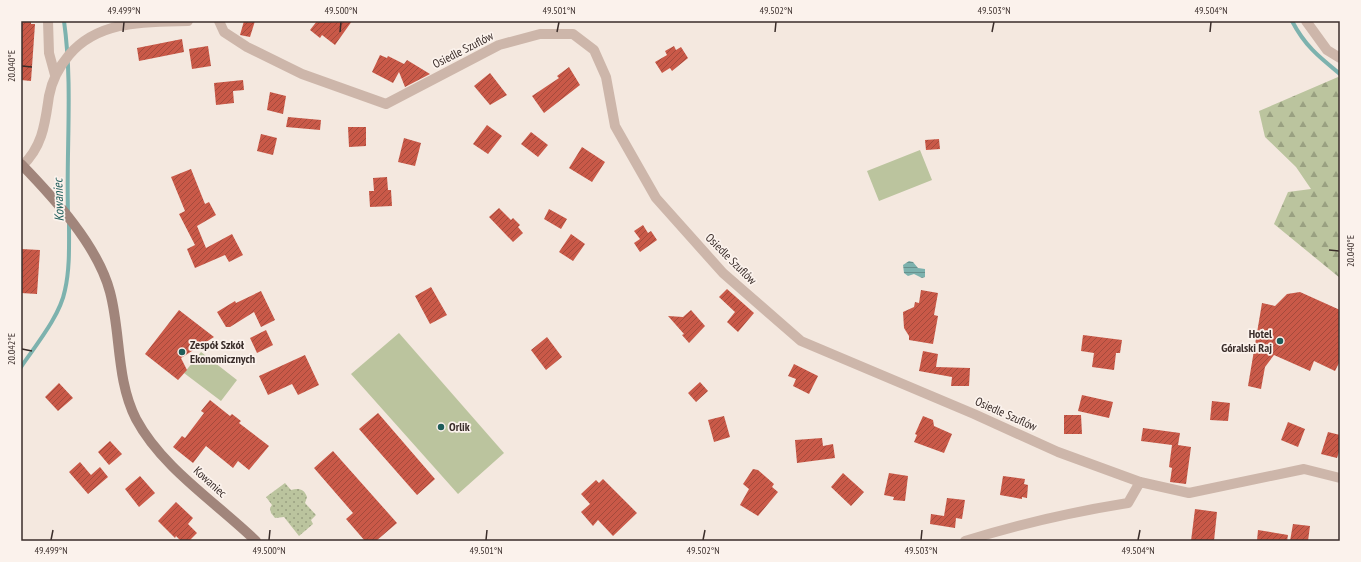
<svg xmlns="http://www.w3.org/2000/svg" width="1361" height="562" font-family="'PT Sans Narrow',sans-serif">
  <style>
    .grass { fill: url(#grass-dots) }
    .forest { fill: url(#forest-firs) }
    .pitch { fill: #bbc49e }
    .water { fill: url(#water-rules) }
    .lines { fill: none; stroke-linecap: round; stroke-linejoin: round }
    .stream { stroke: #7db2ae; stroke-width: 4 }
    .building { fill: url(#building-hatch) }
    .street { stroke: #cdb6aa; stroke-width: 10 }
    .secondary { stroke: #a1857b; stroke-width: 10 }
    .ticks { fill: none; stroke: #3a2d2a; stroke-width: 1.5 }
    .poi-dot { fill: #1e5d5a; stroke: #fbf2ec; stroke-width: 1.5 }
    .labels { text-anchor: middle; stroke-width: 3.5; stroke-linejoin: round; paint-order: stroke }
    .street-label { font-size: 12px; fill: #3a2d2a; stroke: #fbf2ec }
    .poi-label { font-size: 12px; font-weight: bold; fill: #3a2d2a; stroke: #fbf2ec; text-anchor: start }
    .water-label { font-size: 13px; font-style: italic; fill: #1e5d5a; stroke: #fbf2ec }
    .neatline { fill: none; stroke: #3a2d2a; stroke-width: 1.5 }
    .ticks-label { font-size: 10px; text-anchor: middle; fill: #3a2d2a }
  </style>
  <defs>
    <pattern id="grass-dots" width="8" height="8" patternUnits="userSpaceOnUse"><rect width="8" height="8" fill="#bbc49e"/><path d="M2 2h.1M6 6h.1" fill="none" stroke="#99a081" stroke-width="1.8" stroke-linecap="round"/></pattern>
    <pattern id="forest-firs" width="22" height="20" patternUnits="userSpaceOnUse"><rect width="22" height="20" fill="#bbc49e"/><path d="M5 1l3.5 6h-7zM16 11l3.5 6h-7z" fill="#99a081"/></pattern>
    <pattern id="water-rules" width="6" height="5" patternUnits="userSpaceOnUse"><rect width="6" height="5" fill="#7db2ae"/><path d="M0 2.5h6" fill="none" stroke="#67918e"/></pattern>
    <pattern id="building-hatch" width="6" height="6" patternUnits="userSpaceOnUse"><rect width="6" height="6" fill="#c95948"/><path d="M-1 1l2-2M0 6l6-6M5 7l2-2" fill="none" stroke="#a44a3c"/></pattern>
  </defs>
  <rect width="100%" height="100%" fill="#f4e8df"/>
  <path class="grass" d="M285,483L291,490C299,488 304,489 307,497L305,503L316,515L311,520L313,524L299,536L284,517L275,518L271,513L270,508L272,505L266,497Z"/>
  <path class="forest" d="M1338,77L1340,79V278L1274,224L1288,192L1311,189L1296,167L1265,137L1259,111Z"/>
  <path class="pitch" d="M920,150L932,180L879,201L867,171Z
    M399,333L504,453L458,494L351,374Z
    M201,352L237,380L221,401L184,373Z"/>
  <path class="water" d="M909,261L913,262L918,268L925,269V277L922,278L914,274L908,276L904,273L903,265Z"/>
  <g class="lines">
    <path class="stream" d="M64,21C73,85 66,149 68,213
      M1292,21C1305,46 1319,57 1340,74
      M21,367C36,345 60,316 65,290C70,268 69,244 69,222"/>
  </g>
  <path class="building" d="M21,21H31V24H35L31,81L21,80Z
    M244,21H255L250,37L240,35Z
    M317,21H352L335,45L322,35L320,38L310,30Z
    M182,39L184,52L139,61L137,48Z
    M208,46L211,66L192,69L189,49Z
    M674,46L676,50L681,47L688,58L672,71L670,68L662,73L655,62L667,55L665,51Z
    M380,55L387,58L388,56L404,64L407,60L430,74L405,87L399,72L393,83L372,72Z
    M569,67L580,85L544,113L532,96L559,78L557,76Z
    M490,73L507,95L490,105L474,86Z
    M243,80L244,90L233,91L234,103L216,105L214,83Z
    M270,92L286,96L283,114L267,110Z
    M288,117L321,120L320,130L286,127Z
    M487,125L502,136L488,154L473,144Z
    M348,127H366V146L349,147Z
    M531,132L548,145L538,157L521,144Z
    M261,134L277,138L273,155L257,151Z
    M404,138L421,143L415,166L398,162Z
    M939,139L940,149L926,150L925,140Z
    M582,147L605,162L592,182L569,168Z
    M191,169L205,204L209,202L216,215L197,226L206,248L232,234L243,255L229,262L225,255L195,268L187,249L195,245L179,214L185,211L171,177Z
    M387,177L388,190H391L392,206L370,207L369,191H374L373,178Z
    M499,208L511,220L513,218L520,225L518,227L523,233L513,242L489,217Z
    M549,209L567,219L561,229L544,219Z
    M643,225L648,233L651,231L657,240L640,252L634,243L640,239L634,231Z
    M571,234L585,244L573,261L559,252Z
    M21,249L40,250L37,294L21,293Z
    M431,287L447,315L430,324L415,296Z
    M727,289L754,313L738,332L727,322L735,312L719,297Z
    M921,290L938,293L934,315L938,316L933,344L909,340V336L904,328L903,312L914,307L915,302L919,303Z
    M261,291L275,320L261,327L254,312L230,327H226L217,312L235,301L236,303Z
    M1300,292L1340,310V361L1335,371L1314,361L1310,371L1274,355L1265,367L1261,389L1248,386L1262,303L1275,306L1287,294Z
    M179,310L214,337L181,358L187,370L178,380L145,354Z
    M691,310L705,326L689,343L682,335L684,334L668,316L683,317Z
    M266,330L273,345L257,353L250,338Z
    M1083,335L1122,340L1120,353H1116L1114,370L1092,367L1094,353L1081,351Z
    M547,337L562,357L546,370L531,350Z
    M923,351L938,354L936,367L970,368L969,386H951L952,377L919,371Z
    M305,355L319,385L298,395L292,384L268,395L259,376Z
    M794,364L818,376L809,394L793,386L796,379L788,376Z
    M700,382L708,391L696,402L688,393Z
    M59,383L73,398L58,411L45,397Z
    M1082,395L1113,402L1109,418L1078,411Z
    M210,400L230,416L232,414L241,421L239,423L269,446L249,470L238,461L233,468L206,446L193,463L173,447L182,436L185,438L204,413L201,411Z
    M1212,401L1230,403L1228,421L1210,420Z
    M378,413L435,479L417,495L359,429Z
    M1064,415H1081L1082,434H1064Z
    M724,416L730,437L714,442L708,420Z
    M923,416L933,420L934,426L952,434L944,453L914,442L917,435L915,434Z
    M1288,422L1305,429L1298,447L1281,440Z
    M1143,428L1180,433L1178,445L1191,447L1186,484L1170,482L1172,468L1169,467L1172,445L1141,441Z
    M1328,432L1340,435V449L1337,458L1321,454Z
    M822,438L823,446L833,444L835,458L797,463L795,440Z
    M110,441L122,454L109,465L98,452Z
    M333,451L397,523L376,541H365L346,519L353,513L314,468Z
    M80,462L91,475L100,467L108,477L88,494L69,472Z
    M753,469L758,470L774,484L772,487L778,492L758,516L740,505L749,489L743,484Z
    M843,473L864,492L851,506L831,487Z
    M889,473L908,476L905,501L893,500L894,497L884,495Z
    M140,476L155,493L139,507L125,489Z
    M1003,476L1025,479L1024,484L1028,485L1027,498L1022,497V499L1000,495Z
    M603,479L637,513L613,536L598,520L593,526L581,512L590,504L581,494L596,480L599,483Z
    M947,498L965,500L962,519L956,518L955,528L930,524L931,514L944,516Z
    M176,502L193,518L188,524L197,533L189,541H181L176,536L175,538L158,521Z
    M1195,509L1217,512L1214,541H1191Z
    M1293,524L1310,526L1308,541H1290Z
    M1258,530L1288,535L1287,541H1257Z"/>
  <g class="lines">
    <path class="street" d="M48,21L49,53L55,75
      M219,21L224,32L247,47L302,74L386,104L499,45L540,34H573L594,50L606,77L615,126L656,198L723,273L801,341L974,414L1058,452L1140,482L1189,493L1304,469L1340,478
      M1306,21L1327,50L1340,58
      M22,166C43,146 45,123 49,96C52,80 58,68 69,55C99,20 145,22 188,21
      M965,541C1019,524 1072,512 1128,503L1140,482"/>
    <path class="secondary" d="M21,164C54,198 98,246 110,292C121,333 116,380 136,419C162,468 217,503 256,541"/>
  </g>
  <path class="ticks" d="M123,32L124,22M340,32L341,22M557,32L559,22M775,32L776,22M992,32L994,22M1210,32L1211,22M22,66L32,67M1329,250L1339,251M22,349L32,351M51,540L53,530M269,540L270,530M486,540L487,530M703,540L705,530M921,540L922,530M1138,540L1140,530"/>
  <g class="poi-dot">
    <circle cx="1280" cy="341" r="4"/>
    <circle cx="182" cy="352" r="4"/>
    <circle cx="441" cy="427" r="4"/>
  </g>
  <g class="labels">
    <g class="street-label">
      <text transform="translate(463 50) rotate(-27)" y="4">Osiedle Szuflów</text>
      <text transform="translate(731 259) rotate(45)" y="4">Osiedle Szuflów</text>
      <text transform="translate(1006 414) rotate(24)" y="4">Osiedle Szuflów</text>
      <text transform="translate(210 482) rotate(42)" y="4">Kowaniec</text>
    </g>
    <g class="poi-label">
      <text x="1272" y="338" text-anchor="end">Hotel<tspan x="1272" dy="14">Góralski Raj</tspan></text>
      <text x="190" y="349">Zespół Szkół<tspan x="190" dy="14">Ekonomicznych</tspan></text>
      <text x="449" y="431">Orlik</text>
    </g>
    <g class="water-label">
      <text transform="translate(58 200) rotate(-92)" y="5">Kowaniec</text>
    </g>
  </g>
  <rect width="1361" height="562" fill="none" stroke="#fbf2ec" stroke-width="44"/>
  <rect x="22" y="22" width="1317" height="518" class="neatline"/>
  <g class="ticks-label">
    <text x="124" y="14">49.499°N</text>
    <text x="341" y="14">49.500°N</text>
    <text x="559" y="14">49.501°N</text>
    <text x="776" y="14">49.502°N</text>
    <text x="994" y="14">49.503°N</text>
    <text x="1211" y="14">49.504°N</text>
    <text transform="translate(11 66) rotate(-90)" y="4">20.040°E</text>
    <text transform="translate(1350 251) rotate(-90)" y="4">20.040°E</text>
    <text transform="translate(11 349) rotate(-90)" y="4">20.042°E</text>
    <text x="51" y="554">49.499°N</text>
    <text x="269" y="554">49.500°N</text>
    <text x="486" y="554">49.501°N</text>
    <text x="703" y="554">49.502°N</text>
    <text x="921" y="554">49.503°N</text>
    <text x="1138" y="554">49.504°N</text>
  </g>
</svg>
